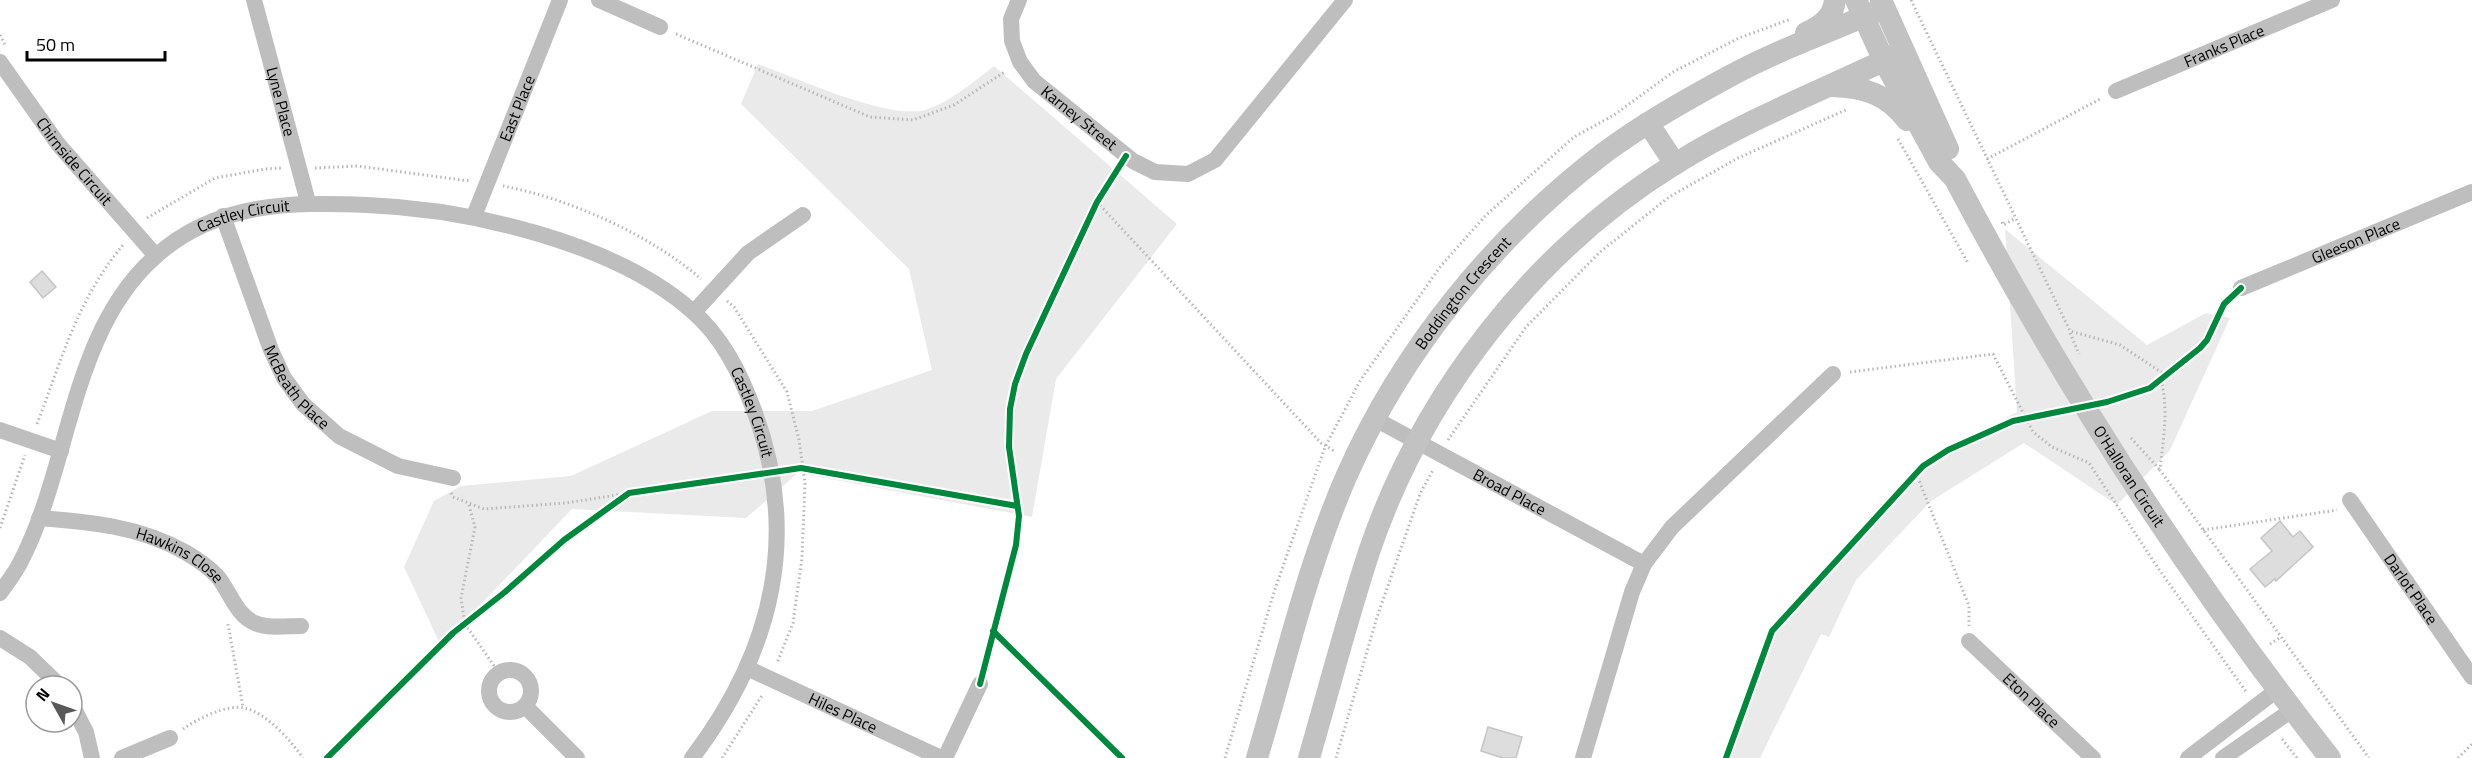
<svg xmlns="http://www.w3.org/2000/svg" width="2472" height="758" font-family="'Titillium Web',sans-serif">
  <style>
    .green { fill: #eaeaea }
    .building { fill: #ddd; stroke: #c5c5c5; stroke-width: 1.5 }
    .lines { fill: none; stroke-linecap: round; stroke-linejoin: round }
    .path { stroke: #b8b8b8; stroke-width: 3; stroke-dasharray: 1.5 3; stroke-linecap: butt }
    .street { stroke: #bebebe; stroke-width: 16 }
    .secondary { stroke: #c2c2c2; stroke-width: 22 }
    .cycleway-casing { stroke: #fff; stroke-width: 10 }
    .cycleway { stroke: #00873e; stroke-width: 6 }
    .labels { text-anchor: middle; stroke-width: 4.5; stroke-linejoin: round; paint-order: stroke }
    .street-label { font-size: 16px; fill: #000; stroke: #fff }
  </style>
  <rect width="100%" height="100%" fill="#fff"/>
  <path class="green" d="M758,64C797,78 888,120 925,110C952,101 972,83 994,66L1177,224L1056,379L1032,517L798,473L746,518L572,509L441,646L404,567L434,501L461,486L571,476L712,411H812L932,370L909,269L741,104Z
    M2005,229L2147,345L2206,313L2230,318L2170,450L2117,505L2024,443L1931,501L1856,580L1829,637L1821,634L1760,758H1721L1769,630L1923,463L2017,412Z"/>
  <path class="building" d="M42,271L56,287L43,298L30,282Z
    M2280,521L2293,537L2300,531L2313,547L2276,581L2275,579L2265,587L2250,569L2272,551L2261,538Z
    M1488,727L1522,737L1516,758H1503L1481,751Z"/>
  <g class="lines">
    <path class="path" d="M1911,0L2070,331L2120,345L2167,376
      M676,34L870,117L913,120L954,105L1006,71
      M0,35L6,47
      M1898,139L1968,263
      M1987,159L2102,98
      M315,168L357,166L470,181
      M503,186C568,198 651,235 701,279
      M1097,202L1321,443L1336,452
      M147,218L215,178L265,169L282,168
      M2002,222L2003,225L2016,218
      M727,301L734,307L787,392L799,440L805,483L802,558L793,623L777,663
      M2070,333L2079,354
      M1850,372L1993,354L2033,432L2052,447L2089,463L2158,568L2247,693
      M2161,380C2169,409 2163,441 2160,470L2369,758
      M37,424C62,359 77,300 123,245
      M2131,438L2160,470
      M1448,440L1526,327L1600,252L1669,197L1738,158L1848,109
      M1916,473L1969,606V626
      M451,493L453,497L484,509L566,503L629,493
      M469,505L475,527L461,598L465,624L499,673
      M0,528L25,455
      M2203,530L2337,510
      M228,624L243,707
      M2270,644L2281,637
      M183,729C197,719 227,704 244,708C266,712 291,741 303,758
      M2282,739L2297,758
      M722,758L763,694
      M1225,758L1274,592L1325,447L1360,381L1440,267L1486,215L1574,137L1614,115L1673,72L1739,38L1791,19
      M1336,758L1377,617L1420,494L1433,470
      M2458,758L2472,744"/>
    <g class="street">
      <path id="s1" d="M254,0L308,202"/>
      <path d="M599,0L660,27"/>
      <path id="s2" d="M1019,0L1011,19L1012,41L1020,62L1034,81L1133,161L1155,172L1188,174L1215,160L1345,0"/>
      <path id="s3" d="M0,62L58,144L156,256"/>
      <path id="s4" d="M2116,91L2332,0"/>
      <path id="s5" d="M223,216L271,350L284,378L303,404L339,436L398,466L453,478"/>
      <path id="s6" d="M474,216L560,0"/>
      <path id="s7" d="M2241,288L2472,192"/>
      <path d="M694,312L748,253L803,215"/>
      <path id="s8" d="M1375,419L1644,564L1632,592L1583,758"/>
      <path d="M0,430L61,451"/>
      <path id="s9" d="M2350,500L2472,677"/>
      <path id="s10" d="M39,518C90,522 139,526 185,552C197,559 209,567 218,577C230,592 236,615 255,623C268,629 287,626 301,626"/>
      <path d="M1644,564L1672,527L1833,374"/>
      <path id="s11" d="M0,593C7,583 15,573 20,563C71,466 70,331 156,256C216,202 291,202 367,205C468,209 613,242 691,310C723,337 741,375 755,413C801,539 771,654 692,758"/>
      <path d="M0,638L30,657L60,686"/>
      <path id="s12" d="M1969,641L2093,758"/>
      <path id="s13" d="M747,668L941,758"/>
      <circle cx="510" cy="691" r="21"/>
      <path d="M72,705L86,732L92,758"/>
      <path d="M525,706L577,758"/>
      <path d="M122,758L170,738"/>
      <path d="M945,758L980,684"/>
      <path d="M2188,758L2277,690"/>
      <path d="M2223,758L2292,710"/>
    </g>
    <g class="secondary">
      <path id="s14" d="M1856,0L1884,61L1939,162L1955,179C2062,382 2188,577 2330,758"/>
      <path d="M1881,0L1948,149"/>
      <path d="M1806,33C1821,26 1833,18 1835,0"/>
      <path d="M1832,86C1864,87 1887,94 1907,120"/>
      <path d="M1648,123L1675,164"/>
      <path id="s15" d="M1257,758C1285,664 1307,567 1346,477C1402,350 1494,237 1604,153C1643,124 1686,100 1728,77C1777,50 1832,31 1884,8"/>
      <path d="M1309,758C1329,689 1347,619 1369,552C1422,395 1534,251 1675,164C1747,119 1826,89 1902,52"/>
    </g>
    <defs>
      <path id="cycleway" d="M993,631L1122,758
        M980,684L1016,545L1019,516L1009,447L1010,409L1015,384L1026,354L1097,202L1126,156
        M327,758L453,633L505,592L564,540L629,493L801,468L1017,506
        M1726,758L1772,631L1923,466L1948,450L2013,421L2107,402L2150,388L2200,348L2207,340L2224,304L2241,288"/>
    </defs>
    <use href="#cycleway" class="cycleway-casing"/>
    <use href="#cycleway" class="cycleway"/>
  </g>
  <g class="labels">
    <g class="street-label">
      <text dy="6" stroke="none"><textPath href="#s4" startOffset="117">Franks Place</textPath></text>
      <text dy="6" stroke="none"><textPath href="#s1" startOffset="105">Lyne Place</textPath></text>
      <text dy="6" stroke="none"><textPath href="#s6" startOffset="116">East Place</textPath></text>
      <text dy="6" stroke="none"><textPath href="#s2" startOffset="147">Karney Street</textPath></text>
      <text dy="6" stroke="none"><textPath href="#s3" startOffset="124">Chirnside Circuit</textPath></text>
      <text dy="6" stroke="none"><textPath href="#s11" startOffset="474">Castley Circuit</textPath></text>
      <text dy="6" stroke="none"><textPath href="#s7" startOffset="124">Gleeson Place</textPath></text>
      <text dy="6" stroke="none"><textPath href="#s15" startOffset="514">Boddington Crescent</textPath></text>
      <text dy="6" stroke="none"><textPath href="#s5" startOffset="188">McBeath Place</textPath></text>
      <text dy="6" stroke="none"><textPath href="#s11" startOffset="1066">Castley Circuit</textPath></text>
      <text dy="6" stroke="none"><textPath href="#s14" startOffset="550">O'Halloran Circuit</textPath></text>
      <text dy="6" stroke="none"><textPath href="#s8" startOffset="153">Broad Place</textPath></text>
      <text dy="6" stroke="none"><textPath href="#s10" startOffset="148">Hawkins Close</textPath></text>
      <text dy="6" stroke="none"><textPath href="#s9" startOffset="108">Darlot Place</textPath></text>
      <text dy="6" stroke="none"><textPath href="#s12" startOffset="86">Eton Place</textPath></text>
      <text dy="6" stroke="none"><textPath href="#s13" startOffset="106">Hiles Place</textPath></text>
    </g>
  </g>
  <g transform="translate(54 704) rotate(310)"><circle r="28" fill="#ffffff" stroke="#999999" stroke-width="1.5"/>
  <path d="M0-4.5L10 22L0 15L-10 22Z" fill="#595959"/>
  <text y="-9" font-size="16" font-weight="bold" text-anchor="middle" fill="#000000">N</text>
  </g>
  <path d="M27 51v9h138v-9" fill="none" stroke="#000000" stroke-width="3"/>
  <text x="36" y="51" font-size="18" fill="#000000" stroke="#ffffff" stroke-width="4.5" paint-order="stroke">50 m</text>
</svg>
